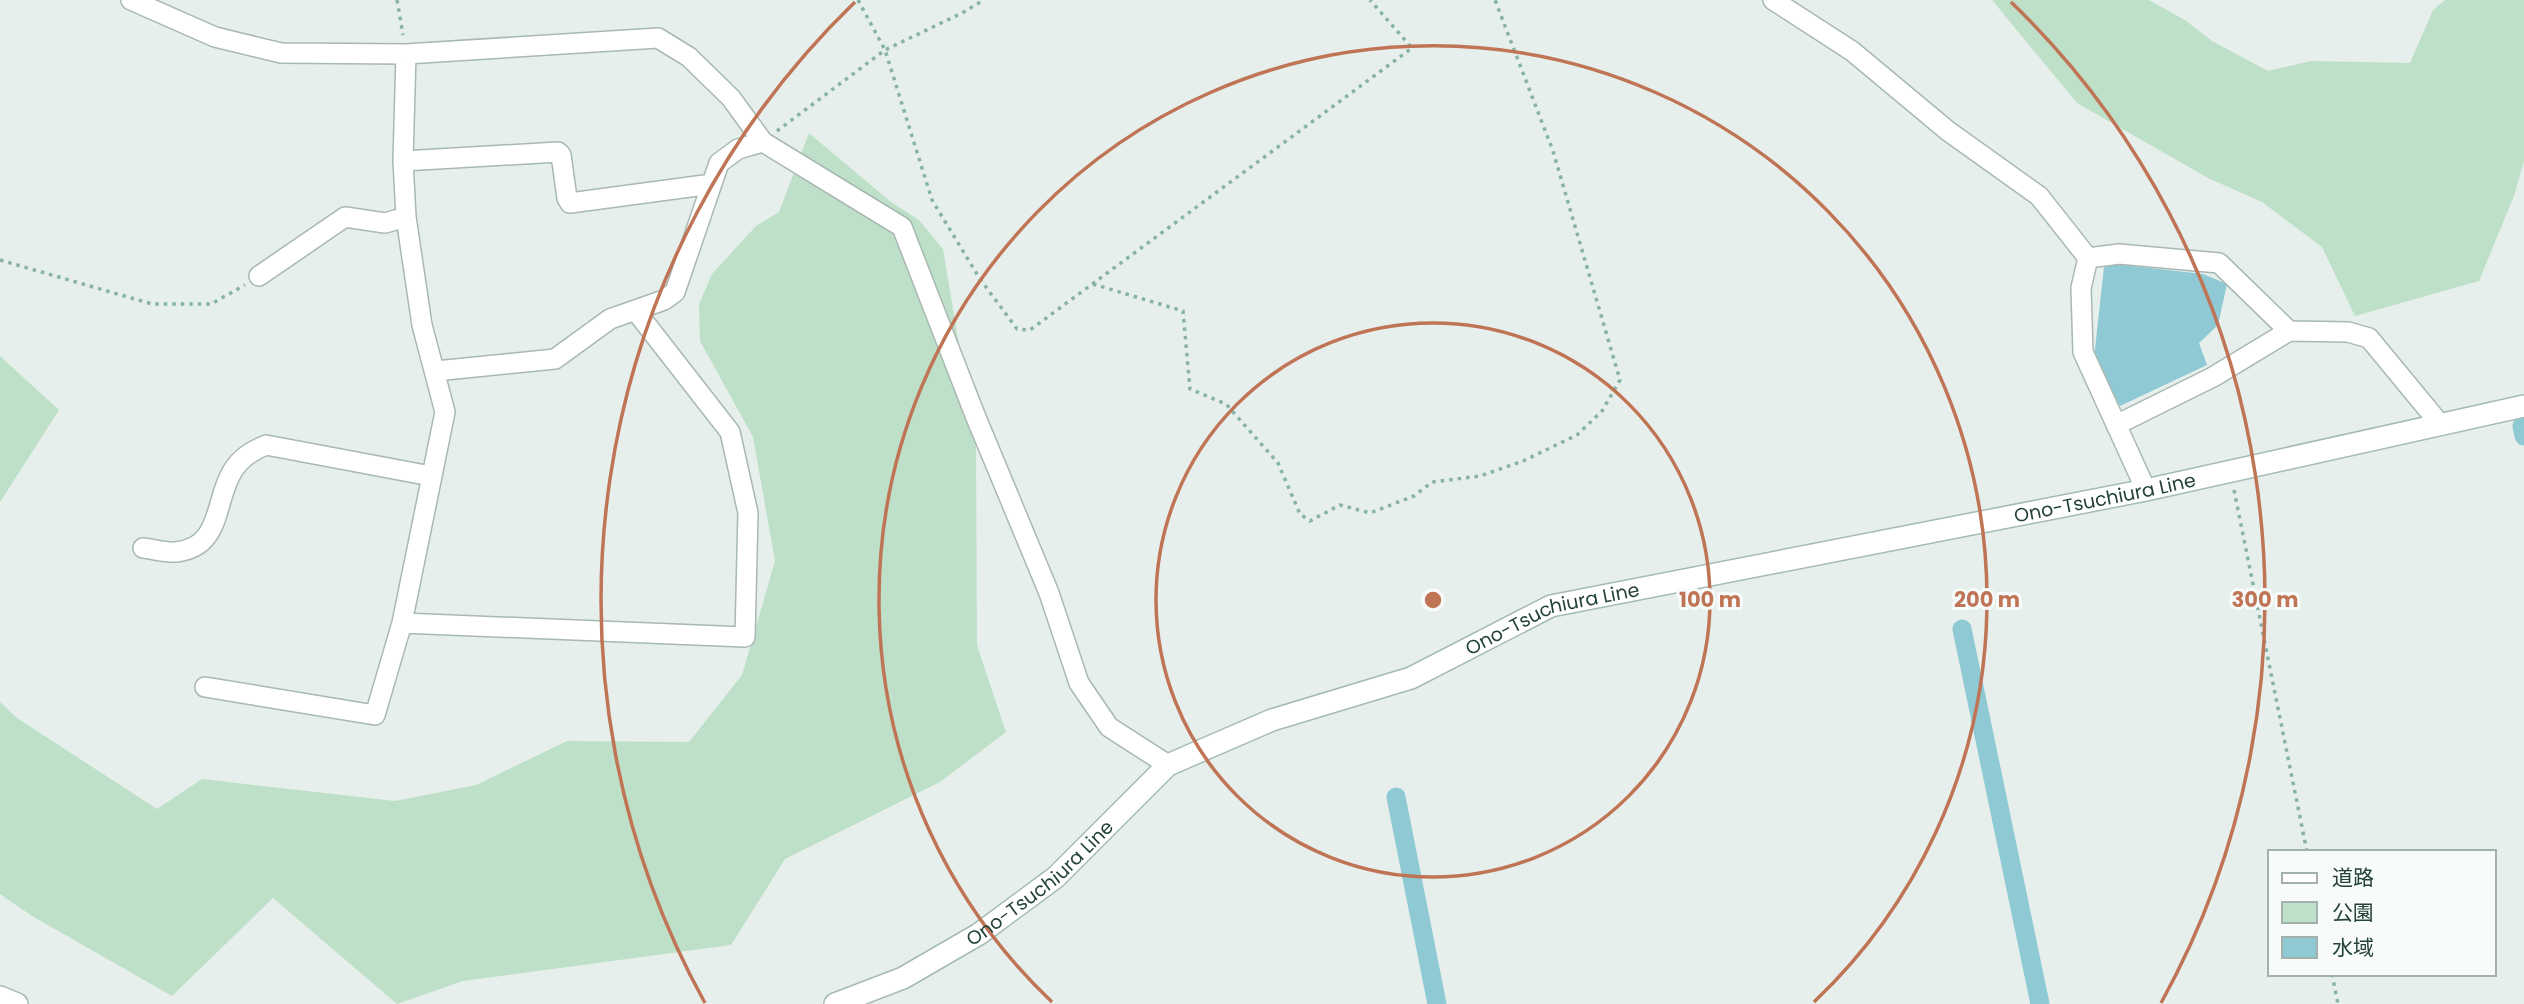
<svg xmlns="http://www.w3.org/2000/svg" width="2524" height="1004" font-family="Poppins,'Noto Sans JP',sans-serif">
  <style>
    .green { fill: #bfe0c8 }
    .water { fill: #8ec9d4 }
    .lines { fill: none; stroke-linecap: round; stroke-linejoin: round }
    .canal { stroke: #8ec9d4; stroke-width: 19 }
    .minor-casing { stroke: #a8b8b2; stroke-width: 22 }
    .secondary-casing { stroke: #a4bbb3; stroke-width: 24 }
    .path { stroke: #86b3a5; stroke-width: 3.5; stroke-dasharray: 3.5 5; stroke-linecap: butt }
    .minor { stroke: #fff; stroke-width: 19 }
    .secondary { stroke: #fff; stroke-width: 21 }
    .ring { fill: none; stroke: #c07456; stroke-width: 3.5 }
    .labels { text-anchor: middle; stroke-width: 6; stroke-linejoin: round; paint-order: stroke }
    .street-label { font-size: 19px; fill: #24423a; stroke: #f7fbf9 }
    .centre { fill: #c07456; stroke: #f7fbf9; stroke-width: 3.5 }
    .ring-label { font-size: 21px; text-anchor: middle; font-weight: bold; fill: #c07456; stroke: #f7fbf9; stroke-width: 6; stroke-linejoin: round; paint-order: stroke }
  </style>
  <rect width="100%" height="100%" fill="#e6efeb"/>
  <path class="green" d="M1992,0H2149L2185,20L2212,41L2268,71L2311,61L2410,63L2433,10L2445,0H2524V161L2514,196L2479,281L2355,316L2322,247L2262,202L2208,178L2077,103Z
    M809,133L891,202L919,220L943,249L976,446L977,645L1006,732L940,782L785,859L731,945L463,981L397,1004L273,898L172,996L32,916L0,894V702L17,718L157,809L202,779L395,801L476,785L567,741L689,742L742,675L775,561L753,437L700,341L699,304L712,274L756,226L779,212Z
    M0,356L59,410L0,502Z"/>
  <path class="water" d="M2114,264L2203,274L2227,284L2218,325L2199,343L2207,365L2120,406L2094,358L2104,267Z"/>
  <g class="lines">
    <path class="canal" d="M2522,426L2524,436
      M1962,629L2040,1004
      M1396,797L1437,1004"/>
    <defs>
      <path id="minor" d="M131,0L215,37L281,53L406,54L658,38L689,57L731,98L763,142L902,227L975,415L1049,593L1079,683L1109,727L1168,765
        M1773,0L1852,51L1948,131L2039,196L2088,258L2081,288L2083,352L2146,490
        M403,161L558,152L561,155L567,198L570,203L712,184
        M2088,258L2119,254L2219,263L2289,331L2348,332L2369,338L2440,424
        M259,276L345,217L385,223L406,217L403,161L406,54
        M436,371L555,359L610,319L664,300L675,292L719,163L738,149L763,142
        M2116,425L2213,377L2289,331
        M143,548C153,549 166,553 176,552C222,547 214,502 232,472C240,458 252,451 266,445L431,476
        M402,623L745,637L748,513L730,432L635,310
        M205,687L375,715L402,623L445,412L422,325L406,217"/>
      <g id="secondary">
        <path d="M0,997L17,1004"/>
        <path id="s1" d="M835,1004L903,978L979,934L1056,877L1168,765L1272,720L1411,678L1551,606L2146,490L2524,406"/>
      </g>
    </defs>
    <use href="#minor" class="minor-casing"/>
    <use href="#secondary" class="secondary-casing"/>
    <path class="path" d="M397,0L403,35
      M858,0L885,50L932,200L980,279L1017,329L1030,330L1412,48L1370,0
      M777,131L885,50L962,13L984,0
      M0,260L152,304H211L245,285
      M1093,284L1183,311L1190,389L1226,404L1278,463L1300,514L1310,521L1340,505L1370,513L1414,496L1432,482L1480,476L1523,461L1577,435L1602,411L1620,380L1553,151L1495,0
      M2234,490L2307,852
      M2332,974L2338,1004"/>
    <use href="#minor" class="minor"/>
    <use href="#secondary" class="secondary"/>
  </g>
  <g class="ring">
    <circle cx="1433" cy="600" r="277"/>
    <path d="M1052 1002A554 554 0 1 1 1814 1002"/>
    <path d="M705 1003A832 832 0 0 1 855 2M2011 2A832 832 0 0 1 2161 1003"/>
  </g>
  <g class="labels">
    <g class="street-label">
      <text dy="7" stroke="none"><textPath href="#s1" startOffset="1395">Ono-Tsuchiura Line</textPath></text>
      <text dy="7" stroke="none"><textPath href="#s1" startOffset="828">Ono-Tsuchiura Line</textPath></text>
      <text dy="7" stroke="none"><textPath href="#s1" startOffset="240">Ono-Tsuchiura Line</textPath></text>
    </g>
  </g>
  <circle cx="1433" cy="600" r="10" class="centre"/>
  <g class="ring-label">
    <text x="1710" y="607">100 m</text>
    <text x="1987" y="607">200 m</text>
    <text x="2265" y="607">300 m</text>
  </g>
  <rect x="2268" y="850" width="228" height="126" fill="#f7fbf9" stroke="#a3b1ad" stroke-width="2"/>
  <rect x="2282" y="873" width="35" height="10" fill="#ffffff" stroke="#a3b1ad" stroke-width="2"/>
  <text x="2332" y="885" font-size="21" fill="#24423a">道路</text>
  <rect x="2282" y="902" width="35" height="21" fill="#bfe0c8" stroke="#a3b1ad" stroke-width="2"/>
  <text x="2332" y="920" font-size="21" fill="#24423a">公園</text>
  <rect x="2282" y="937" width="35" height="21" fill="#8ec9d4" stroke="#a3b1ad" stroke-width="2"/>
  <text x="2332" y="955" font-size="21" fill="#24423a">水域</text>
</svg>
